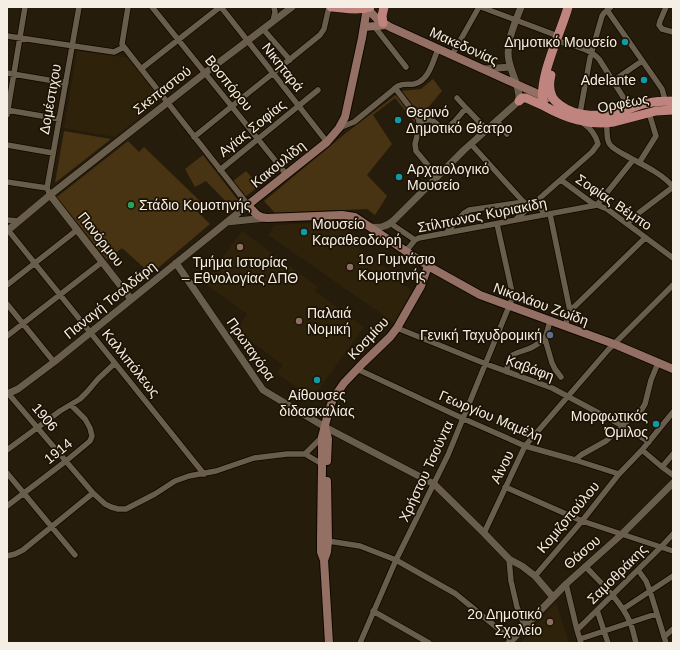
<svg xmlns="http://www.w3.org/2000/svg" width="680" height="650" font-family="Helvetica,sans-serif">
  <style>
    .built { fill: #2f220b }
    .green { fill: #483412 }
    .lines { fill: none; stroke-linecap: round; stroke-linejoin: round }
    .minor-casing { stroke: #0f0600; stroke-width: 7 }
    .tertiary-casing { stroke: #0f0600; stroke-width: 8 }
    .secondary-casing { stroke: #0f0600; stroke-width: 10 }
    .primary-casing { stroke: #0f0600; stroke-width: 10 }
    .minor { stroke: #695d4b; stroke-width: 5.5 }
    .tertiary { stroke: #695d4b; stroke-width: 7 }
    .secondary { stroke: #947064; stroke-width: 8 }
    .primary { stroke: #bf847d; stroke-width: 9 }
    .culture-dot { fill: #0f9aa8; stroke: #1d1304; stroke-width: 1.5 }
    .leisure-dot { fill: #2e9e5b; stroke: #1d1304; stroke-width: 1.5 }
    .education-dot { fill: #8d6e63; stroke: #1d1304; stroke-width: 1.5 }
    .service-dot { fill: #5c6f8a; stroke: #1d1304; stroke-width: 1.5 }
    .labels { text-anchor: middle; stroke-width: 3.5; stroke-linejoin: round; paint-order: stroke }
    .poi-label { font-size: 14px; fill: #f5eee4; stroke: #1d1304; text-anchor: start }
    .street-label { font-size: 14px; fill: #f5eee4; stroke: #1d1304 }
  </style>
  <rect width="100%" height="100%" fill="#261c0c"/>
  <path class="built" d="M77,51L130,58L162,99L115,137L64,128Z
    M334,222L338,223L364,241L359,249L399,277L397,280L414,292L396,324L268,235L275,225Z
    M242,231L318,287L315,291L364,327L312,399L277,373L283,365L236,330L247,314L204,283Z
    M556,602L569,643H520Z"/>
  <path class="green" d="M433,79L442,91L415,123L395,98L373,115L392,144L367,175L387,196L375,215L367,209L275,213L264,201L346,133L401,91L421,89Z
    M64,131L111,139L55,183Z
    M128,141L139,152L144,147L201,202L195,209L210,224L151,274L122,248L107,260L57,197Z
    M203,155L241,204L234,210L206,181L195,187L185,169Z
    M246,171L259,186L245,197L232,182Z"/>
  <g class="lines">
    <defs>
      <path id="minor" d="M128,7L122,44L124,47L248,205
        M152,7L286,174
        M221,7L327,142
        M481,7L558,36
        M666,7L660,21L659,25L662,29L673,32
        M607,10L662,89L664,96L665,101
        M273,21L275,12L274,7
        M374,26L406,67
        M263,29L290,60
        M7,36L114,52L124,47
        M561,42C575,46 590,49 599,59L630,108
        M452,55L479,7
        M141,69L220,7
        M7,73L66,83
        M613,81L642,61
        M395,88L418,118L420,124L415,144L416,151L437,176
        M457,98L466,108
        M7,110L59,119
        M580,113L590,58L602,16L604,13L611,7
        M7,115L25,7
        M497,121L507,134
        M607,121C607,127 606,137 609,143C611,148 619,151 623,154C639,163 662,173 673,187
        M419,122C432,118 432,119 441,128H447L455,121L466,108L487,130
        M339,128L354,122L398,86C404,83 408,85 414,84C429,81 433,61 438,49
        M194,137L320,35L324,29L329,7
        M471,144L529,208
        M7,145L53,153
        M639,163L656,136L649,113
        M220,170L318,90
        M561,180L592,203L607,209L673,258
        M7,182L47,188
        M50,195L47,188L79,7
        M535,203L541,208L544,215
        M597,205L633,160
        M550,214L570,311
        M7,220L19,221
        M515,220L592,152L598,144C596,135 590,128 583,123
        M390,223L415,240
        M627,224L640,212L673,187
        M8,230L204,474
        M446,233L464,213L469,210L524,202
        M406,251L415,240L419,238L597,205
        M7,285L77,230
        M7,304L54,362
        M550,321L545,339L552,363L555,369L561,377
        M565,326L570,311L645,238
        M397,328L486,364L552,388L623,426L649,442
        M7,336L102,262
        M357,369L464,419L525,446L575,460L619,474
        M507,372C507,352 513,355 528,349C534,347 540,342 545,339
        M7,392L93,493L105,504L111,507L118,509H126L155,494L175,481L189,476L216,471L254,458L287,454H305L322,437
        M7,450L60,411L80,399L87,392L98,379L115,363
        M642,450L662,467L673,475
        M305,454L322,464
        M575,460L581,455L606,441L623,426L632,416L642,409L645,404L651,380L658,363
        M662,467L673,454
        M7,473L75,555
        M505,487L582,521L673,551
        M7,506L66,461L90,441L92,436L90,428L85,419L71,405
        M484,533L525,446L608,350L673,285
        M328,541L360,546L396,560L456,594L512,640
        M7,556L15,554L23,550L93,493
        M509,559L511,581L517,607L525,627
        M585,566C601,583 620,600 630,622C633,629 634,636 636,643
        M638,570L646,581L650,591L666,643
        M535,576L582,521L619,474L642,450L673,412
        M566,584L577,630L581,643
        M623,609L673,576
        M597,610L608,643
        M373,611L429,643
        M577,630L661,547L673,534
        M664,637L673,629
        M580,639L656,614
        M360,643L396,560L448,455L512,299V292L497,224"/>
      <path id="tertiary" d="M485,69L510,67
        M50,195L131,299
        M227,222L265,218
        M370,227C380,228 386,227 393,221L464,150L519,101C520,85 512,76 509,61C505,44 515,23 521,7
        M7,231L50,195L205,73L292,7
        M176,263L263,390L325,427L434,484L484,533L509,559L522,566L535,576L553,597
        M7,394L18,389L54,362L248,205
        M509,643L566,584L622,534L673,483"/>
      <path id="secondary" d="M366,7L378,20L390,27L547,98
        M367,8L362,38L345,117L339,128L327,142L248,205C255,213 257,217 267,218L342,215L355,217L428,266L480,295L614,344L673,369
        M364,27L387,25
        M325,427L328,439L327,461
        M324,560L327,552L328,541L327,481
        M329,643L324,560L321,552V538L322,467V437L329,410L333,399L344,383L364,362L390,337L397,328L421,286L428,266"/>
      <path id="primary" d="M331,7C344,8 358,11 370,7
        M568,7C561,33 536,81 544,106C566,118 588,126 614,122L656,111L673,110
        M383,23L382,16L384,7
        M551,75C548,87 549,98 560,105C577,118 602,117 622,111C631,109 639,104 648,103C656,101 665,101 673,101
        M519,101L522,98H526L544,106"/>
    </defs>
    <use href="#minor" class="minor-casing"/>
    <use href="#tertiary" class="tertiary-casing"/>
    <use href="#secondary" class="secondary-casing"/>
    <use href="#primary" class="primary-casing"/>
    <use href="#minor" class="minor"/>
    <use href="#tertiary" class="tertiary"/>
    <use href="#secondary" class="secondary"/>
    <use href="#primary" class="primary"/>
  </g>
  <g class="culture-dot">
    <circle cx="625" cy="42" r="4"/>
    <circle cx="644" cy="80" r="4"/>
    <circle cx="398" cy="120" r="4"/>
    <circle cx="399" cy="177" r="4"/>
    <circle cx="304" cy="232" r="4"/>
    <circle cx="317" cy="380" r="4"/>
    <circle cx="656" cy="424" r="4"/>
  </g>
  <circle class="leisure-dot" cx="131" cy="205" r="4"/>
  <g class="education-dot">
    <circle cx="240" cy="247" r="4"/>
    <circle cx="350" cy="267" r="4"/>
    <circle cx="299" cy="321" r="4"/>
    <circle cx="550" cy="622" r="4"/>
  </g>
  <circle class="service-dot" cx="550" cy="335" r="4"/>
  <g class="labels">
    <g class="poi-label">
      <text x="617" y="47" text-anchor="end">Δημοτικό Μουσείο</text>
      <text x="636" y="85" text-anchor="end">Adelante</text>
      <text x="406" y="117">Θερινό<tspan x="406" dy="16">Δημοτικό Θέατρο</tspan></text>
      <text x="407" y="174">Αρχαιολογικό<tspan x="407" dy="16">Μουσείο</tspan></text>
      <text x="139" y="210">Στάδιο Κομοτηνής</text>
      <text x="312" y="229">Μουσείο<tspan x="312" dy="16">Καραθεοδωρή</tspan></text>
      <text x="358" y="264">1ο Γυμνάσιο<tspan x="358" dy="16">Κομοτηνής</tspan></text>
      <text x="240" y="267" text-anchor="middle">Τμήμα Ιστορίας<tspan x="240" dy="16">– Εθνολογίας ΔΠΘ</tspan></text>
      <text x="307" y="318">Παλαιά<tspan x="307" dy="16">Νομική</tspan></text>
      <text x="542" y="340" text-anchor="end">Γενική Ταχυδρομική</text>
      <text x="317" y="400" text-anchor="middle">Αίθουσες<tspan x="317" dy="16">διδασκαλίας</tspan></text>
      <text x="648" y="421" text-anchor="end">Μορφωτικός<tspan x="648" dy="16">Όμιλος</tspan></text>
      <text x="542" y="619" text-anchor="end">2ο Δημοτικό<tspan x="542" dy="16">Σχολείο</tspan></text>
    </g>
    <g class="street-label">
      <text transform="translate(464 46) rotate(24)" y="5">Μακεδονίας</text>
      <text transform="translate(283 67) rotate(52)" y="5">Νικηταρά</text>
      <text transform="translate(229 83) rotate(51)" y="5">Βοσπόρου</text>
      <text transform="translate(162 90) rotate(-38)" y="5">Σκεπαστού</text>
      <text transform="translate(50 99) rotate(-80)" y="5">Δομέστιχου</text>
      <text transform="translate(623 103) rotate(-11)" y="5">Ορφέως</text>
      <text transform="translate(252 128) rotate(-39)" y="5">Αγίας Σοφίας</text>
      <text transform="translate(278 164) rotate(-39)" y="5">Κακουλίδη</text>
      <text transform="translate(614 202) rotate(34)" y="5">Σοφίας Βέμπο</text>
      <text transform="translate(482 215) rotate(-11)" y="5">Στίλπωνος Κυριακίδη</text>
      <text transform="translate(101 239) rotate(52)" y="5">Πανόρμου</text>
      <text transform="translate(110 300) rotate(-39)" y="5">Παναγή Τσαλδάρη</text>
      <text transform="translate(541 304) rotate(20)" y="5">Νικολάου Ζωίδη</text>
      <text transform="translate(368 338) rotate(-47)" y="5">Κοσμίου</text>
      <text transform="translate(251 349) rotate(55)" y="5">Πρωταγόρα</text>
      <text transform="translate(131 363) rotate(51)" y="5">Καλλιπόλεως</text>
      <text transform="translate(530 368) rotate(20)" y="5">Καβάφη</text>
      <text transform="translate(491 416) rotate(23)" y="5">Γεωργίου Μαμέλη</text>
      <text transform="translate(45 417) rotate(50)" y="5">1906</text>
      <text transform="translate(58 451) rotate(-39)" y="5">1914</text>
      <text transform="translate(502 467) rotate(-64)" y="5">Αίνου</text>
      <text transform="translate(426 471) rotate(-65)" y="5">Χρήστου Τσούντα</text>
      <text transform="translate(568 517) rotate(-50)" y="5">Κομιζοπούλου</text>
      <text transform="translate(582 552) rotate(-41)" y="5">Θάσου</text>
      <text transform="translate(617 574) rotate(-45)" y="5">Σαμοθράκης</text>
    </g>
  </g>
  <rect width="680" height="650" fill="none" stroke="#f5eee4" stroke-width="16"/>
</svg>
